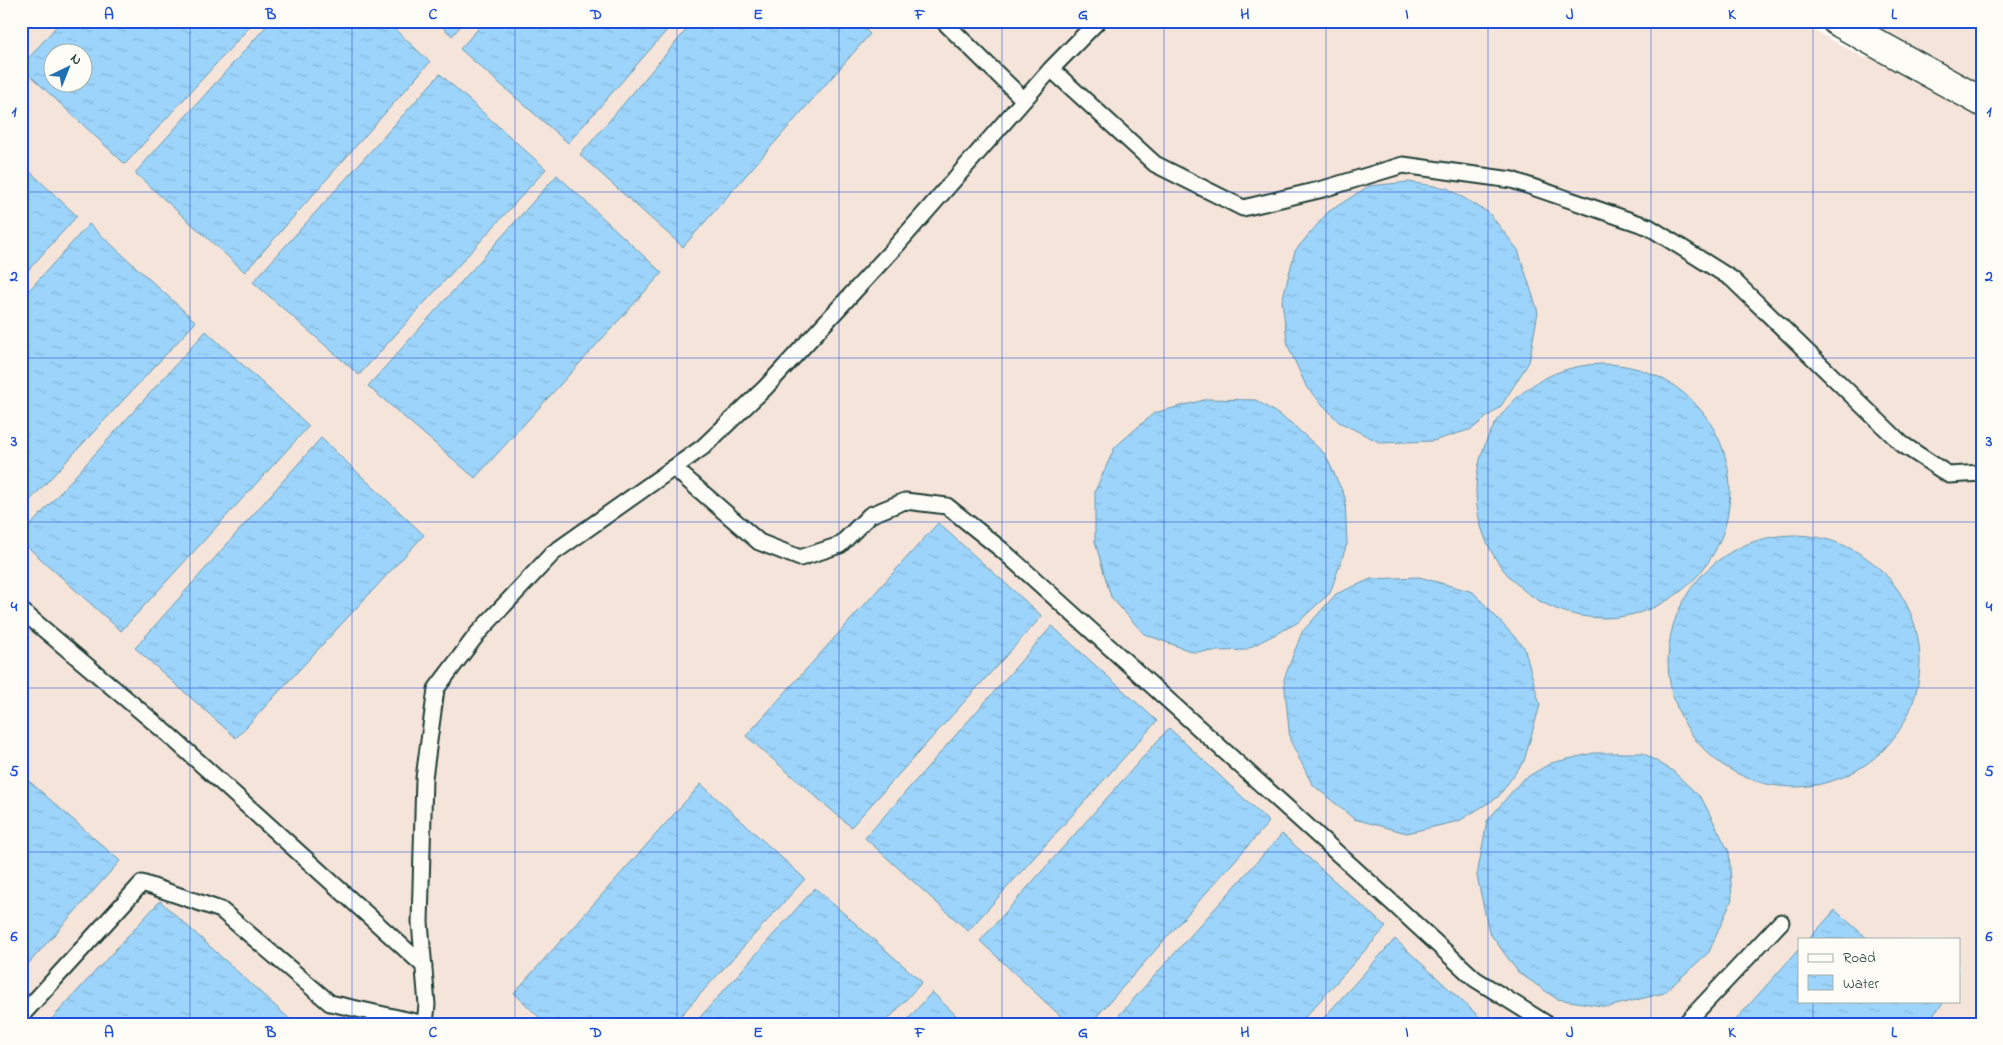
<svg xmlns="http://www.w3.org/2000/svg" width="2003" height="1045" font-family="'Indie Flower',sans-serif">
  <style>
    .built { fill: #f5e4da; fill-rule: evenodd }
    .water { fill: url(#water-ripples); stroke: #6a98ab; fill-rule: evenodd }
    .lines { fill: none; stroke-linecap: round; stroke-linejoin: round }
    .service-casing { stroke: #1f3d34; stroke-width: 19 }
    .tertiary-casing { stroke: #1f3d34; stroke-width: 31 }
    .service { stroke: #fdfcf7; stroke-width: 15 }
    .tertiary { stroke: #fdfcf7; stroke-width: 28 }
    .grid { fill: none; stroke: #1d4ed8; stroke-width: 1; stroke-opacity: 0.55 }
    .neatline { fill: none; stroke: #1d4ed8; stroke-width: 2 }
    .grid-label { font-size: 16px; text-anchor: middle; font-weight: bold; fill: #1d4ed8 }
  </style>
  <defs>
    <pattern id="water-ripples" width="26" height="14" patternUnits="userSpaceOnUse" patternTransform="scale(1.25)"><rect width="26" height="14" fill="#9cd4fb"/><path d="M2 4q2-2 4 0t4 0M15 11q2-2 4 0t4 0" fill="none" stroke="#86b7d8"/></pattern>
  </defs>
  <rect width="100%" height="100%" fill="#fdfcf7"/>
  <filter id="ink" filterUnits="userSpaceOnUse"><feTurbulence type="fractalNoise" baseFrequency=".02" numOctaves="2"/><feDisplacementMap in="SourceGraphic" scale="10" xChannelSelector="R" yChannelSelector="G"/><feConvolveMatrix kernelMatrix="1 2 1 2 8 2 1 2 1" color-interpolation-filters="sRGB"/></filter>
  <g filter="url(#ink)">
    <path class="built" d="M21,21H1797L1866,59L1877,21H1982V1024H21ZM52,52H82V82H52ZM1799,939H1959V1001H1799Z"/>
    <path class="water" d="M61,21H255L125,164L21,67ZM52,52H82V82H52Z
      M271,21H386L430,62L245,272L135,173Z
      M436,21H465L452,36Z
      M485,21H675L568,143L460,49Z
      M694,21H857L870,34L683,247L580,155Z
      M440,74L546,169L359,375L253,282Z
      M21,163L77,216L21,278Z
      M557,175L662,273L475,478L368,386Z
      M1409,182L1447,188L1489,213L1518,250L1538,312L1529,362L1501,406L1472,429L1433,441L1381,443L1339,422L1307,388L1288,346L1282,301L1295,251L1328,212L1369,186Z
      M89,224L196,322L21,510V299Z
      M206,331L309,426L121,631L21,541V536Z
      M1476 491a127 127 0 1 1 254 0a127 127 0 1 1-254 0Z
      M1208,399L1256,400L1290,422L1325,454L1345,497L1347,544L1330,593L1297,623L1245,650L1193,652L1144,634L1111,597L1095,542V491L1115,447L1154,413Z
      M321,438L424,535L236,738L135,648Z
      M938,523L1042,616L851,827L746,736Z
      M1668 661a126 126 0 1 1 252 0a126 126 0 1 1-252 0Z
      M1419,577L1473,592L1524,647L1540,705L1524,761L1498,797L1459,821L1407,833L1354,819L1312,784L1290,740L1284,679L1302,632L1336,594L1371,579Z
      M1052,626L1157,721L968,931L865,838Z
      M1169,728L1269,822L1090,1024H1069L980,941Z
      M1594,753H1643L1673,771L1702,799L1729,852L1732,899L1709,952L1664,993L1608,1007L1557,999L1518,972L1489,932L1477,876L1487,821L1522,780L1551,763Z
      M21,774L120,861L21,972Z
      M701,784L805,879L673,1024H546L514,993Z
      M1282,834L1386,927L1299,1024H1111Z
      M815,888L922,982L884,1024H694Z
      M160,901L295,1024H47Z
      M1835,910L1868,939H1809Z
      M1395,939L1487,1024H1318Z
      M1799,949V1001H1939L1943,1004L1925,1024H1732Z
      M932,992L965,1024H904Z"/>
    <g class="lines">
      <defs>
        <path id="service" d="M943,21L1024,100
          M1051,69L1155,164L1243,208L1323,189L1403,165L1512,180L1649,227L1732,279L1902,444L1949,475L1982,473
          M674,468L759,542L800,558L840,545L870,515L905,501L947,506L1002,550L1398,908L1475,979L1547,1024
          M21,610L169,735L424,966
          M21,1016L142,883L221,910L330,1003L425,1024
          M425,1024L427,1005L420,922L424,778L436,689L478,633L553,553L703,447L765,388L896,246L1051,69L1098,21
          M1685,1024L1781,922"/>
        <path id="tertiary" d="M1836,21L1982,102"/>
      </defs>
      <use href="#service" class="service-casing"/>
      <use href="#tertiary" class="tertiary-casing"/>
      <use href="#service" class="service"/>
      <use href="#tertiary" class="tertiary"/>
    </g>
  </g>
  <path class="grid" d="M190,21V1024M352,21V1024M515,21V1024M677,21V1024M839,21V1024M1002,21V1024M1164,21V1024M1326,21V1024M1488,21V1024M1651,21V1024M1813,21V939M21,192H1982M21,358H1982M21,522H1982M21,688H1982M21,852H1982M1813,1001V1024"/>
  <rect width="2003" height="1045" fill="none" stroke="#fdfcf7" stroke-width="55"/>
  <rect x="1798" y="938" width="162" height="65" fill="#fdfcf7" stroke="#a4b0a9"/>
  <rect x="1808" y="954" width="25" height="8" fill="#fdfcf7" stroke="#a4b0a9"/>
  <text x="1843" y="962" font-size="15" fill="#1f3d34">Road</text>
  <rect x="1808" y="975" width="25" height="15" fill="url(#water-ripples)" stroke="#a4b0a9"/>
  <text x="1843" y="988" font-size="15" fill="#1f3d34">Water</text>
  <g transform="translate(68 68) rotate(43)"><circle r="24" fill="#fdfcf7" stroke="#a4b0a9"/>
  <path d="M0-4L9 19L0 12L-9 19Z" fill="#1f6fb2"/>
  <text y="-8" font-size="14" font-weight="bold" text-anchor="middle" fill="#1f3d34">N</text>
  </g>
  <rect x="28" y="28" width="1948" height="990" class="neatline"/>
  <g class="grid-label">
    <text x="109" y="19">A</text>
    <text x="271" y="19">B</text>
    <text x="433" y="19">C</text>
    <text x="596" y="19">D</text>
    <text x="758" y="19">E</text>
    <text x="920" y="19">F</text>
    <text x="1083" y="19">G</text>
    <text x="1245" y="19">H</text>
    <text x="1407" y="19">I</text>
    <text x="1570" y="19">J</text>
    <text x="1732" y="19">K</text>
    <text x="1894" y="19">L</text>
    <text x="14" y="116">1</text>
    <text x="1989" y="116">1</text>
    <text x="14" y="281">2</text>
    <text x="1989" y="281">2</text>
    <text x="14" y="446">3</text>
    <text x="1989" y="446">3</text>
    <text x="14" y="611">4</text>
    <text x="1989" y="611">4</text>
    <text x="14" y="776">5</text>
    <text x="1989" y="776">5</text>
    <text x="14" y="941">6</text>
    <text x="1989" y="941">6</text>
    <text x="109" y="1037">A</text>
    <text x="271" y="1037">B</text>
    <text x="433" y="1037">C</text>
    <text x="596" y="1037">D</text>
    <text x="758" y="1037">E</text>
    <text x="920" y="1037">F</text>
    <text x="1083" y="1037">G</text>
    <text x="1245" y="1037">H</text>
    <text x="1407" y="1037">I</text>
    <text x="1570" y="1037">J</text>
    <text x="1732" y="1037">K</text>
    <text x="1894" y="1037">L</text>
  </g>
</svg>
